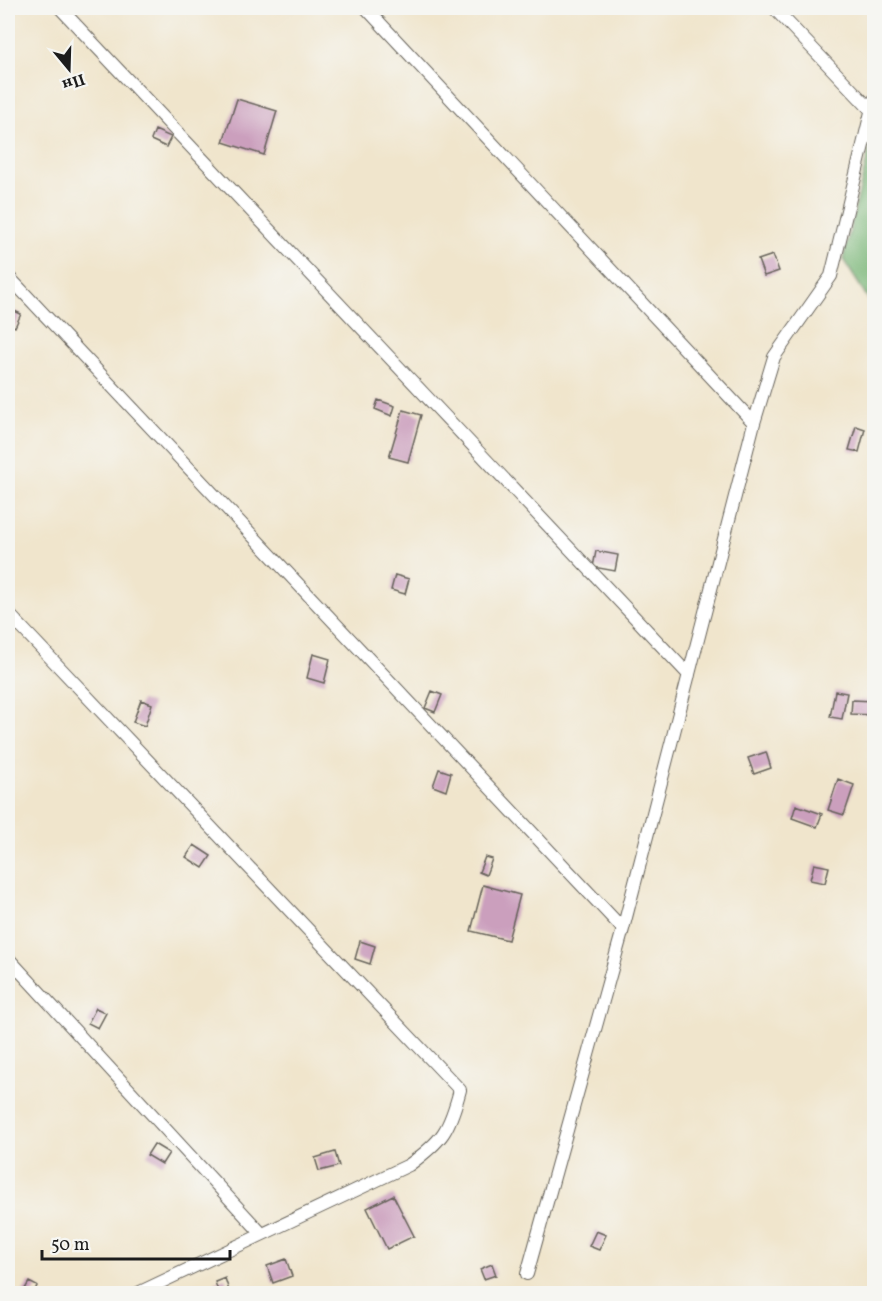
<svg xmlns="http://www.w3.org/2000/svg" width="882" height="1301" font-family="Vollkorn,serif">
  <style>
    .forest { fill: #79b677; stroke: #4a694a; stroke-width: 1.5 }
    .building { fill: #cb9fbd }
    .lines { fill: none; stroke-linecap: round; stroke-linejoin: round }
    .lane-casing { stroke: #66625a; stroke-width: 14 }
    .lane { stroke: #fff; stroke-width: 12 }
  </style>
  <rect width="100%" height="100%" fill="#f6f6f2"/>
  <filter id="ink" filterUnits="userSpaceOnUse"><feTurbulence type="fractalNoise" baseFrequency=".0167" numOctaves="2"/><feDisplacementMap in="SourceGraphic" scale="12" xChannelSelector="R" yChannelSelector="G"/><feConvolveMatrix kernelMatrix="1 2 1 2 8 2 1 2 1" color-interpolation-filters="sRGB"/></filter>
  <filter id="wash" filterUnits="userSpaceOnUse"><feTurbulence type="fractalNoise" baseFrequency=".008" numOctaves="4" result="noise"/><feDisplacementMap in="SourceGraphic" scale="24" xChannelSelector="R" yChannelSelector="G"/><feGaussianBlur stdDeviation="1.35" result="paint"/><feColorMatrix in="noise" values="0 0 0 0 0 0 0 0 0 0 0 0 0 0 0 0 0 1.4 0 .05"/><feComposite in="paint" operator="in"/></filter>
  <g filter="url(#wash)">
    <rect width="100%" height="100%" fill="#f0e5cc"/>
    <path class="forest" d="M874,130V301L869,300L843,259Z"/>
    <g id="blocks">
      <path class="building" d="M237,99L277,111L264,155L223,142Z
        M155,130L171,137L166,147L151,140Z
        M773,255L779,271L764,276L758,260Z
        M12,310L21,314L15,327L8,323V318Z
        M378,400L395,406L392,416L375,409Z
        M403,410L421,415L408,462L389,457Z
        M856,426L865,429L859,452L849,450Z
        M596,551L618,555L615,571L593,567Z
        M395,575L409,579L405,594L391,590Z
        M313,654L330,659L324,683L307,678Z
        M432,691L442,695L435,712L425,708Z
        M835,691L847,693L842,719L830,717Z
        M141,700L152,704L145,726L133,722Z
        M852,700L874,701V715L851,714Z
        M766,752L771,768L754,774L748,758Z
        M439,769L451,773L446,791L433,786Z
        M838,779L854,785L844,815L828,810Z
        M796,805L822,814L817,827L792,818Z
        M194,845L211,856L203,868L186,857Z
        M485,857L492,859L486,875L479,872Z
        M814,864L829,867L825,883L810,880Z
        M483,885L520,895L508,940L471,931Z
        M360,941L375,946L370,964L355,959Z
        M96,1008L106,1013L98,1028L88,1023Z
        M154,1144L169,1153L162,1164L147,1155Z
        M335,1152L339,1166L319,1171L315,1158Z
        M393,1195L414,1236L387,1249L367,1208Z
        M596,1231L606,1235L599,1250L589,1246Z
        M286,1259L292,1276L273,1283L267,1266Z
        M492,1264L496,1275L484,1279L480,1269Z
        M225,1278L230,1294H219L215,1282Z
        M29,1282L37,1286L33,1294H22Z"/>
    </g>
  </g>
  <g filter="url(#ink)">
    <use href="#blocks" fill-opacity="0" stroke="#66625a" stroke-width="1.5"/>
    <g class="lines">
      <defs>
        <path id="lane" d="M60,8L689,675
          M366,8L754,423
          M774,8L872,111
          M8,276L623,929
          M8,613L460,1090C449,1131 443,1140 409,1165L136,1294
          M8,958L262,1234
          M527,1274L623,929L754,423L774,357L831,276L874,100"/>
      </defs>
      <use href="#lane" class="lane-casing"/>
      <use href="#lane" class="lane"/>
    </g>
  </g>
  <rect width="882" height="1301" fill="none" stroke="#f6f6f2" stroke-width="30"/>
  <g transform="translate(69 69) rotate(161)" stroke="#f6f6f2" stroke-width="4.5" paint-order="stroke">
  <path d="M0-4.5L10 22L0 15L-10 22Z" fill="#1c1c1c"/>
  <text y="-9" font-size="16" font-weight="bold" text-anchor="middle" fill="#1c1c1c">Пн</text>
  </g>
  <path d="M42 1250v9h188v-9" fill="none" stroke="#1c1c1c" stroke-width="3"/>
  <text x="51" y="1250" font-size="18" fill="#1c1c1c" stroke="#f6f6f2" stroke-width="4.5" paint-order="stroke">50 m</text>
</svg>
